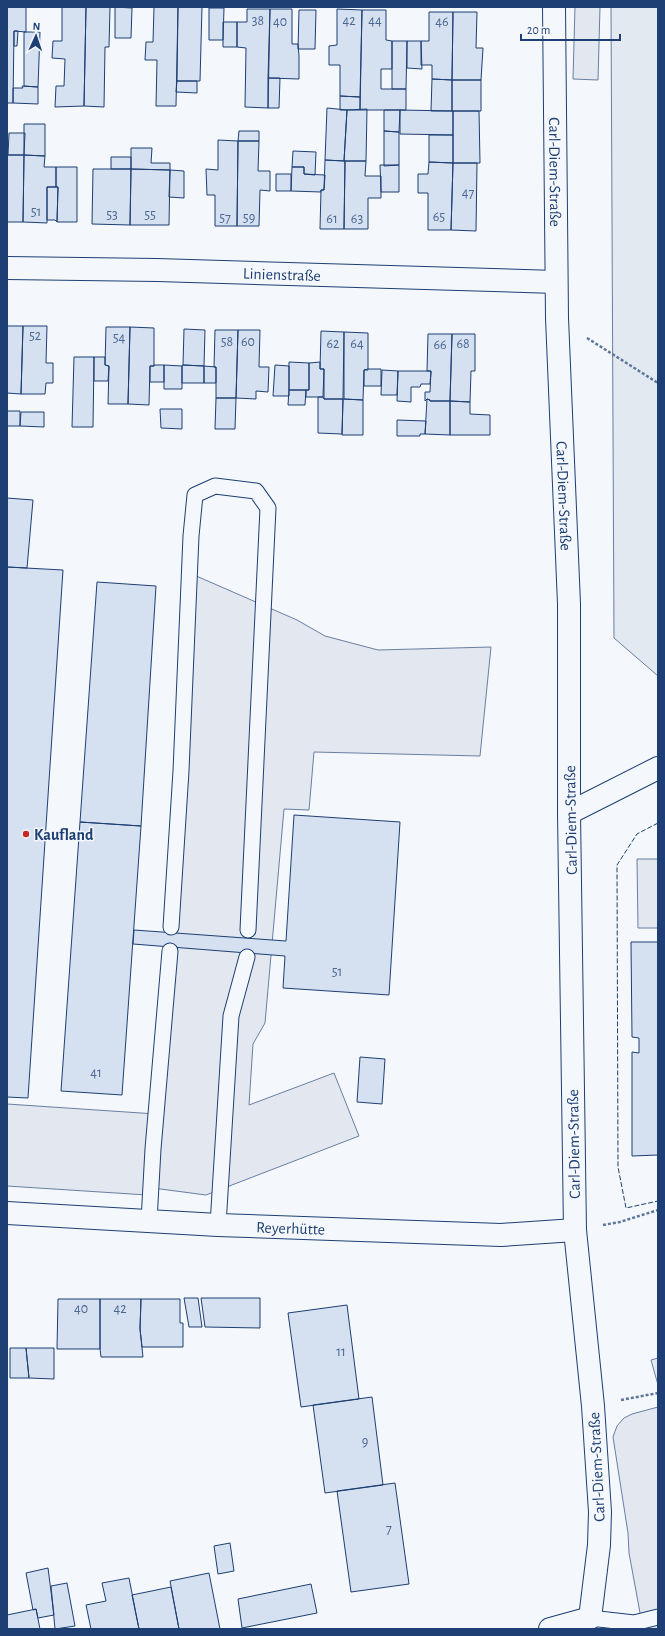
<svg xmlns="http://www.w3.org/2000/svg" width="665" height="1636" font-family="'Alegreya Sans',sans-serif">
  <style>
    .green { fill: #e3e9f0; stroke: #687fa3 }
    .parking { fill: #e3e8f0; stroke: #687fa3 }
    .building { fill: #d5e0f0; stroke: #1d3f73 }
    .lines { fill: none; stroke-linecap: round; stroke-linejoin: round }
    .service-casing { stroke: #1d3f73; stroke-width: 17 }
    .minor-casing { stroke: #1d3f73; stroke-width: 24 }
    .tertiary-casing { stroke: #1d3f73; stroke-width: 24 }
    .path { stroke: #5e769c; stroke-width: 2.5; stroke-dasharray: 3 2; stroke-linecap: butt }
    .service { stroke: #f4f7fb; stroke-width: 15 }
    .minor { stroke: #f4f7fb; stroke-width: 22 }
    .tertiary { stroke: #f4f7fb; stroke-width: 22 }
    .fence { stroke: #1d3f73; stroke-width: 1; stroke-dasharray: 5 2; stroke-linecap: butt }
    .poi-dot { fill: #c62828; stroke: #f4f7fb; stroke-width: 1.5 }
    .labels { text-anchor: middle; stroke-width: 3; stroke-linejoin: round; paint-order: stroke }
    .number-label { font-size: 14px; fill: #4b6792 }
    .street-label { font-size: 16px; fill: #1d3f73; stroke: #f4f7fb }
    .poi-label { font-size: 16px; font-weight: bold; fill: #1d3f73; stroke: #f4f7fb; text-anchor: start }
  </style>
  <rect width="100%" height="100%" fill="#f4f7fb"/>
  <path class="green" d="M611,7H658V676L614,638Z"/>
  <path class="parking" d="M575,7H600L598,80L573,79Z
    M194,575L297,620L325,636L378,650L491,647L480,756L314,752L309,810L284,809L265,1023L253,1044L249,1105L334,1073L359,1136L206,1195L153,1188L147,1195L7,1186V1104L156,1114Z
    M637,859H658V928H638Z
    M658,1358V1385L651,1360Z
    M658,1407V1629H643L629,1553L628,1533L613,1437L617,1426L624,1418L632,1414Z"/>
  <path class="building" d="M7,7H26V32L14,31L13,103H7Z
    M62,7H86L84,106L55,107L56,86H64L65,59L52,58L53,41H62Z
    M86,7H110L109,47H105L104,107L84,106Z
    M115,7L132,8L131,38H115Z
    M154,7H178L176,106H156L157,60H145L146,42H153Z
    M178,7H202L200,81H177Z
    M209,8H224L223,40H209Z
    M247,9H270L268,108L245,107L246,48L237,47V22H247Z
    M270,9H292V44H298L299,56V79L268,78Z
    M337,9L362,10L360,97L340,96V65H329V46L337,45Z
    M299,10H316L315,49H298Z
    M362,10H386V40L392,41V69H381V89H406V110H360Z
    M429,12H453L452,80L432,79V65H421V41H429Z
    M453,12H477L476,48H483L481,80H452Z
    M223,22H237V47H223Z
    M14,31H18L17,46H14Z
    M24,32H40L38,87L24,86Z
    M392,41H407L406,89H392Z
    M407,41H421L422,69L407,68Z
    M268,78H280L279,108H268Z
    M432,79L452,80V111H431Z
    M452,80H481V111H452Z
    M177,81H197V93L176,92Z
    M22,86L38,87V104L13,103V88H23Z
    M340,96L360,97V110H340Z
    M327,108L347,110L344,161L325,160Z
    M367,109L366,161H344L347,110Z
    M384,110H400L399,132L384,131Z
    M400,110L453,111V135L400,134Z
    M453,111H479L480,163H453Z
    M24,124H45V156L24,155Z
    M239,131H259V141H238Z
    M384,131L399,132V165L384,166Z
    M9,133H25L24,155H8Z
    M429,135H453V163L429,162Z
    M218,140L238,141L237,226H215V195H207L206,169L218,170Z
    M238,141H259L258,171H270V191L260,190L259,226H237Z
    M131,148H152L151,163H170V170L131,169Z
    M293,151L316,152L315,175L304,174V167H292Z
    M7,155H24L23,222H7Z
    M24,155L45,156L44,167H56V187H47V223L23,222Z
    M111,157H131V169H111Z
    M325,160L345,161L344,229H320L321,190H324Z
    M345,161H366L365,176H381V198H368V229H344Z
    M429,162L453,163L451,230H428V193H418V174H428Z
    M453,163H477L476,231L451,230Z
    M380,165H399V192H381Z
    M56,167H77V222H57L58,187H56Z
    M292,167H304V174L325,175L324,190H321V192L291,191Z
    M93,169H131L130,225L92,224Z
    M131,169L170,170L169,225H130Z
    M170,170L184,171V198L169,197Z
    M276,174H291V191H276Z
    M47,187H58L57,222L55,220H47Z
    M7,326H23L21,394L7,393Z
    M23,326H47L46,363H53V383H46L45,394H21Z
    M106,327H130L128,404H108L109,366L105,365Z
    M130,327L154,328V366H150L149,405L128,404Z
    M184,329L205,330L204,366L183,365Z
    M215,330H238L236,398H216V367H214Z
    M238,330H260L259,367H269L268,392L256,391V399L236,398Z
    M321,331L344,332L343,399H324V369H320Z
    M344,332L368,333V370H364L363,400L344,399Z
    M428,334H452L450,401H430V400L427,399L425,401V392H430L431,371H427Z
    M452,334H475V371H471L470,402L450,401Z
    M74,357H94L93,427H72Z
    M94,357H105V365L109,366L108,381H94Z
    M289,362L309,363V390H289Z
    M320,362V369H324L323,397H306V390H309V363Z
    M154,365H164V382H150V366H154Z
    M164,365L182,366V389H164Z
    M183,365L204,366V383H182V366Z
    M275,365L289,366V396H273Z
    M204,366L216,367V383H204Z
    M368,369H381V386H364V370Z
    M382,370L398,371L397,395H381Z
    M398,371H431L430,384H421L420,387H411V402L397,401Z
    M289,390H306L305,405H288Z
    M318,397H323L324,399H343L342,434L318,433Z
    M216,398H236L235,429H215Z
    M343,399L363,400V435H342Z
    M427,399L430,400V401H450V435L425,434Z
    M450,401L470,402V414L490,415V435H450Z
    M160,409H182V429L161,428Z
    M7,411H20V426H7Z
    M21,412H44V427L20,426Z
    M397,420L426,421L425,434H420V436H397Z
    M7,498L33,500L27,568L7,567Z
    M7,567L63,570L28,1098L7,1097Z
    M97,582L156,586L141,826L80,822Z
    M294,815L400,822L389,995L283,988L285,956L133,944L134,930L286,941Z
    M80,822L141,826L122,1095L61,1091Z
    M631,942H658V1155L632,1156V1052L639,1053V1038L632,1037Z
    M360,1057L385,1059L382,1104L357,1102Z
    M184,1298H198L202,1327H189Z
    M201,1298H260V1328L205,1327Z
    M58,1299H100V1349H57Z
    M100,1299H141L140,1329L143,1357H101L100,1349Z
    M141,1299H180V1323H183V1347H142L140,1329Z
    M347,1305L359,1399L301,1407L288,1313Z
    M10,1348H26L29,1378H10Z
    M26,1348H54V1379L29,1378Z
    M372,1397L383,1485L325,1493L313,1405Z
    M395,1483L409,1584L351,1592L337,1491Z
    M230,1543L234,1571L218,1574L214,1546Z
    M48,1568L54,1615L38,1618L36,1609L33,1610L26,1573Z
    M209,1573L220,1629H179L170,1581Z
    M129,1578L139,1629H91L86,1605L106,1601L102,1583Z
    M67,1583L75,1626L55,1629L51,1586Z
    M311,1584L317,1613L242,1628L238,1599Z
    M171,1587L179,1629H139L132,1595Z
    M36,1609L40,1629H7V1615Z"/>
  <g class="lines">
    <defs>
      <path id="service" d="M171,927L181,771L191,536L195,495L215,486L256,491L268,508L248,930
        M149,1221L153,1149L170,951
        M218,1225L231,1016L247,957
        M590,1618L634,1623L658,1617"/>
      <g id="minor">
        <path id="s1" d="M554,7L557,318L569,604V813"/>
        <path id="s2" d="M7,268L157,270L556,282"/>
        <path id="s3" d="M7,1213L218,1225L501,1235L575,1230"/>
      </g>
      <path id="tertiary" d="M550,1629L590,1618L599,1545L600,1512L593,1406L575,1230L569,813L658,768"/>
    </defs>
    <use href="#service" class="service-casing"/>
    <use href="#minor" class="minor-casing"/>
    <use href="#tertiary" class="tertiary-casing"/>
    <path class="path" d="M587,338L658,383
      M603,1225L620,1222L658,1210
      M621,1400L658,1393"/>
    <use href="#service" class="service"/>
    <use href="#minor" class="minor"/>
    <use href="#tertiary" class="tertiary"/>
    <path class="fence" d="M658,823L637,834L617,865L618,1167L626,1208L658,1201"/>
  </g>
  <circle class="poi-dot" cx="26" cy="834" r="4"/>
  <g class="labels">
    <g class="number-label">
      <text x="258" y="25">38</text>
      <text x="349" y="25">42</text>
      <text x="375" y="25">44</text>
      <text x="280" y="26">40</text>
      <text x="442" y="26">46</text>
      <text x="468" y="197">47</text>
      <text x="36" y="216">51</text>
      <text x="112" y="219">53</text>
      <text x="150" y="219">55</text>
      <text x="439" y="221">65</text>
      <text x="225" y="222">57</text>
      <text x="249" y="222">59</text>
      <text x="332" y="223">61</text>
      <text x="357" y="223">63</text>
      <text x="35" y="340">52</text>
      <text x="119" y="342">54</text>
      <text x="227" y="346">58</text>
      <text x="248" y="346">60</text>
      <text x="333" y="348">62</text>
      <text x="357" y="348">64</text>
      <text x="463" y="348">68</text>
      <text x="440" y="349">66</text>
      <text x="337" y="976">51</text>
      <text x="96" y="1077">41</text>
      <text x="81" y="1313">40</text>
      <text x="120" y="1313">42</text>
      <text x="341" y="1356">11</text>
      <text x="365" y="1446">9</text>
      <text x="389" y="1533">7</text>
    </g>
    <g class="street-label">
      <text dy="6" stroke="none"><textPath href="#s1" startOffset="165">Carl-Diem-Straße</textPath></text>
      <text dy="6" stroke="none"><textPath href="#s2" startOffset="275">Linienstraße</textPath></text>
      <text dy="6" stroke="none"><textPath href="#s1" startOffset="489">Carl-Diem-Straße</textPath></text>
      <text transform="translate(570 820) rotate(-91)" y="6">Carl-Diem-Straße</text>
      <text transform="translate(573 1144) rotate(-91)" y="6">Carl-Diem-Straße</text>
      <text dy="6" stroke="none"><textPath href="#s3" startOffset="284">Reyerhütte</textPath></text>
      <text transform="translate(596 1467) rotate(-93)" y="6">Carl-Diem-Straße</text>
    </g>
    <g class="poi-label">
      <text x="34" y="840">Kaufland</text>
    </g>
  </g>
  <rect width="665" height="1636" fill="none" stroke="#1d3f73" stroke-width="16"/>
  <g transform="translate(36 36) rotate(3)" stroke="#f4f7fb" stroke-width="3" paint-order="stroke">
  <path d="M0-3L7 15L0 10L-7 15Z" fill="#1d3f73"/>
  <text y="-6" font-size="11" font-weight="bold" text-anchor="middle" fill="#1d3f73">N</text>
  </g>
  <path d="M521 34v6h99v-6" fill="none" stroke="#1d3f73" stroke-width="2"/>
  <text x="527" y="34" font-size="12" fill="#1d3f73" stroke="#f4f7fb" stroke-width="3" paint-order="stroke">20 m</text>
</svg>
